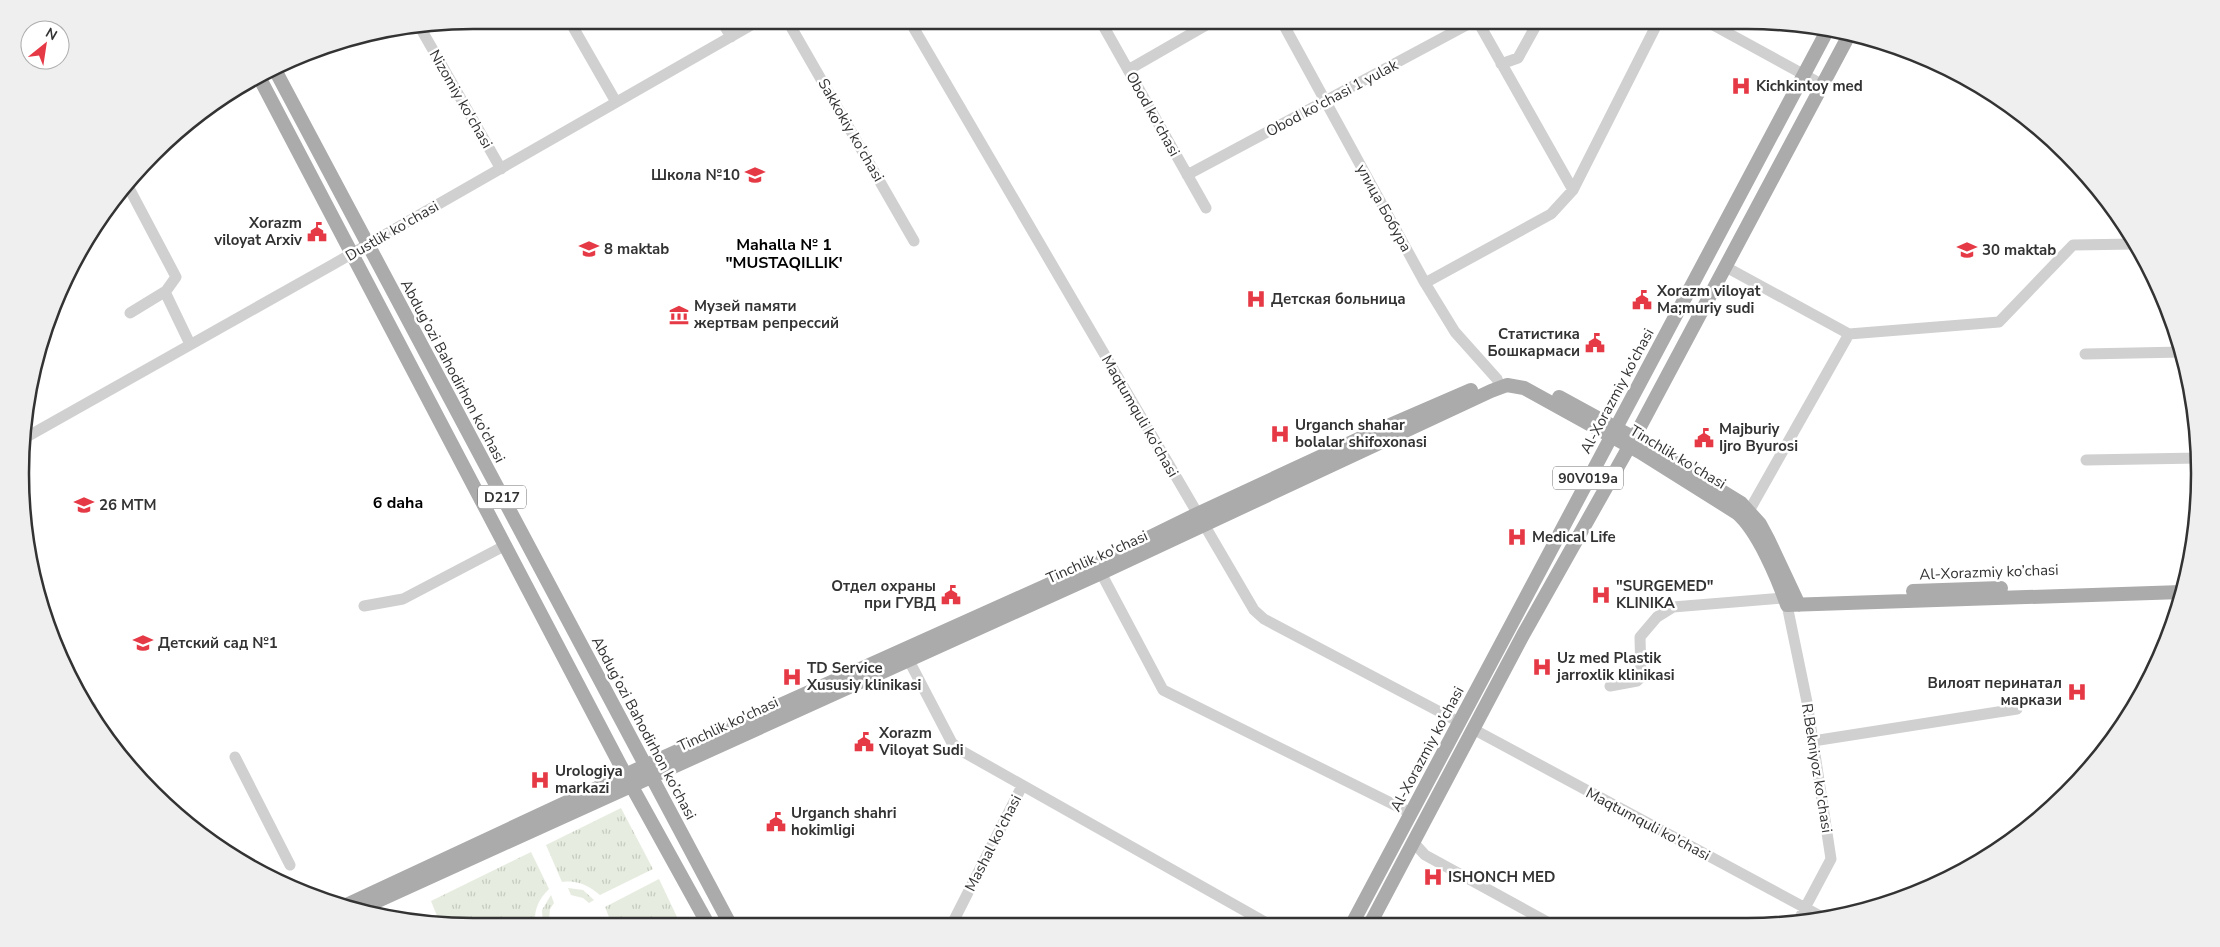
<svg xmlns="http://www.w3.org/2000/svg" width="2220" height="947" font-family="'Nunito Sans',sans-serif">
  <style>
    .grass { fill: url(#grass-tufts) }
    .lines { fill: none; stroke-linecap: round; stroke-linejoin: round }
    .minor { stroke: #d0d0d0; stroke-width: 11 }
    .major { stroke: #ababab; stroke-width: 14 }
    .labels { text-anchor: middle; stroke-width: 5; stroke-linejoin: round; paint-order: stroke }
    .shield { fill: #fff; stroke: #707070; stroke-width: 1 }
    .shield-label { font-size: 14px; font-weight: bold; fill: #333 }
    .poi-label { font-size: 15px; font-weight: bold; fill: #333; stroke: #fff; text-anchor: start }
    .street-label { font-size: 15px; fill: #333; stroke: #fff }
    .neighbourhood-label { font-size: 16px; font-weight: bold; fill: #000; stroke: #fff }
    .rim { fill: none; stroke: #333; stroke-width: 2.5 }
  </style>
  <defs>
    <pattern id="grass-tufts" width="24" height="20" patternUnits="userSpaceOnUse" patternTransform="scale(1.25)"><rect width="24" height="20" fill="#e6ecdf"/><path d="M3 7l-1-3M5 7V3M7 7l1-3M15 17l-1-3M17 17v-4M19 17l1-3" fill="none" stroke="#c6cbc0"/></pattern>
  </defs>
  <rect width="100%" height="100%" fill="#fff"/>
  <path class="grass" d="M621,808L653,869L600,895C588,885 577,880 562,882L546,845Z
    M531,852L549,889C538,900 534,910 535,925L474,927L439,921L431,901Z
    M659,879L678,919L664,926L608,927L609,917L605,907Z
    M568,888L583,890L594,900L589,903L583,898L571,895Z
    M551,895L554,903L550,909L549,920L543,924L542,910Z"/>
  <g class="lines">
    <path class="minor" d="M569,20L616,102
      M721,20L731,37
      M787,20L914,241
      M909,20L1254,610L1264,619L1459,722
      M1100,20L1206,208
      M1281,20L1425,283L1455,332L1497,379L1500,387
      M1477,20L1573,190
      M1704,20L1823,85
      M421,29L501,169
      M1501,64L1518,58L1539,20
      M1128,70L1215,20
      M1187,175L1476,20
      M129,188L176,277L166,291L130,313
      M1726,267L1849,334L1999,322L2073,245L2135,244
      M1425,283L1551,214L1573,190L1659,20
      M165,292L190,344
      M2085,354L2183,352
      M23,439L332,265L760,20
      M2086,460L2199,458
      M1749,511L1849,334
      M1101,573L1163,690L1411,813
      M1787,605L1807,702L1831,859L1797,923
      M364,606L403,599L506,545
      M905,653L952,743L960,750L1270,925
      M1610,686L1637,681L1641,677L1640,637L1657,617L1673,607L1784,598
      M88,709L91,707
      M1473,729L1824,918
      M1813,741L2017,709
      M235,757L290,865
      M1414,843L1425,855L1551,924
      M951,926L1022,786"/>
    <path class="major" d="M274,68L731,926
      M258,75L626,776L709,926
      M1559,397L1645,444L1741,503L1760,524L1768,539L1799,605
      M1913,591L2001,588
      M344,906L653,762L1101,561L1197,514L1367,435L1471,390
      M362,908L1101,573L1491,391L1507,385L1524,388L1640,452L1737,513C1758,531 1778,579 1787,605L2182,592
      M1352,924L1826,33
      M1370,924L1523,635L1634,438L1848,37"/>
  </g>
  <defs>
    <symbol id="hospital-bare" viewBox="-9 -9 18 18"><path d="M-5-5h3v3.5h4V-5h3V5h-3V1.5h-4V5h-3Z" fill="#e63946" stroke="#fff" stroke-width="2.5" paint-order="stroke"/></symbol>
    <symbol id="school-bare" viewBox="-9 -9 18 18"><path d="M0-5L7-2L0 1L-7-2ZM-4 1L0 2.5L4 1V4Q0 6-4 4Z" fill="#e63946" stroke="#fff" stroke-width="2.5" paint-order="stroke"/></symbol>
    <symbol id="civic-bare" viewBox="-9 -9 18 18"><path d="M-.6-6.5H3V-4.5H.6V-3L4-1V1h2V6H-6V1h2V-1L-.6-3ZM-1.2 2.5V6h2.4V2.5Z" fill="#e63946" stroke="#fff" stroke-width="2.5" paint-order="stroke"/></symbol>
    <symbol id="museum-bare" viewBox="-9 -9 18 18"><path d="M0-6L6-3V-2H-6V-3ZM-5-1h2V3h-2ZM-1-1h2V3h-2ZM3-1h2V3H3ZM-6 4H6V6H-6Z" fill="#e63946" stroke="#fff" stroke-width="2.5" paint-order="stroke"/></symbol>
  </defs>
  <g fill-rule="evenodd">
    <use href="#hospital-bare" x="1727" y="72" width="28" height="28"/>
    <use href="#school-bare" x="741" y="161" width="28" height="28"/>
    <use href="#civic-bare" x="303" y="218" width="28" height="28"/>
    <use href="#school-bare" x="575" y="235" width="28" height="28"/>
    <use href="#school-bare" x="1953" y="236" width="28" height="28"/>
    <use href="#hospital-bare" x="1242" y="285" width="28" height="28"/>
    <use href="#civic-bare" x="1628" y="286" width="28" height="28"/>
    <use href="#museum-bare" x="665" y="301" width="28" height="28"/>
    <use href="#civic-bare" x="1581" y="329" width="28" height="28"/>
    <use href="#hospital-bare" x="1266" y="420" width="28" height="28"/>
    <use href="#civic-bare" x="1690" y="424" width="28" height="28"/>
    <use href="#school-bare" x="70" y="491" width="28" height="28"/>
    <use href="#hospital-bare" x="1503" y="523" width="28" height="28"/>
    <use href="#civic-bare" x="937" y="581" width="28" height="28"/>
    <use href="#hospital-bare" x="1587" y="581" width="28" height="28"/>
    <use href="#school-bare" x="129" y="629" width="28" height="28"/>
    <use href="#hospital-bare" x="1528" y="653" width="28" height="28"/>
    <use href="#hospital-bare" x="778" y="663" width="28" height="28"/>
    <use href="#hospital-bare" x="2063" y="678" width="28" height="28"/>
    <use href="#civic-bare" x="850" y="728" width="28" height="28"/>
    <use href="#hospital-bare" x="526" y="766" width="28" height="28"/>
    <use href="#civic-bare" x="762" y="808" width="28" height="28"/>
    <use href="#hospital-bare" x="1419" y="863" width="28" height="28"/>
  </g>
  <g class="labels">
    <g class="shield">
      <rect x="1553" y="466.5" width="70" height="23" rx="4"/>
      <rect x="478" y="485.5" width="48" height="23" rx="4"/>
    </g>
    <g class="shield-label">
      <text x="1588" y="483">90V019a</text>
      <text x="502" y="502">D217</text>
    </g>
    <g class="poi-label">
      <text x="1756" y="91">Kichkintoy med</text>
      <text x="740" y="180" text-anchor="end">Школа №10</text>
      <text x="302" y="228" text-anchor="end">Xorazm<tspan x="302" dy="17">viloyat Arxiv</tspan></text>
      <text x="604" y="254">8 maktab</text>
      <text x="1982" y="255">30 maktab</text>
      <text x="1657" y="296">Xorazm viloyat<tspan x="1657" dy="17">Ma;muriy sudi</tspan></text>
      <text x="1271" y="304">Детская больница</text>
      <text x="694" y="311">Музей памяти<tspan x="694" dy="17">жертвам репрессий</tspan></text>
      <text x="1580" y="339" text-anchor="end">Статистика<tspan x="1580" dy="17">Бошкармаси</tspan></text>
      <text x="1295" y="430">Urganch shahar<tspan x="1295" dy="17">bolalar shifoxonasi</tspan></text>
      <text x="1719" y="434">Majburiy<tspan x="1719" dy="17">Ijro Byurosi</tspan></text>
      <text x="99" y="510">26 MTM</text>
      <text x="1532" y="542">Medical Life</text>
      <text x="936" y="591" text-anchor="end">Отдел охраны<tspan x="936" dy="17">при ГУВД</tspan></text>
      <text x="1616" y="591">"SURGEMED"<tspan x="1616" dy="17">KLINIKA</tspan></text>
      <text x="158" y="648">Детский сад №1</text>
      <text x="1557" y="663">Uz med Plastik<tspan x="1557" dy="17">jarroxlik klinikasi</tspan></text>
      <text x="807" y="673">TD Service<tspan x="807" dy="17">Xususiy klinikasi</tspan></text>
      <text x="2062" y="688" text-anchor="end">Вилоят перинатал<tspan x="2062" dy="17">маркази</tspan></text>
      <text x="879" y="738">Xorazm<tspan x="879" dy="17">Viloyat Sudi</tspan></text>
      <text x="555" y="776">Urologiya<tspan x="555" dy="17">markazi</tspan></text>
      <text x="791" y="818">Urganch shahri<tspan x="791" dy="17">hokimligi</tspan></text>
      <text x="1448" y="882">ISHONCH MED</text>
    </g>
    <g class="street-label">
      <text transform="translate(1332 98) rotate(-28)" y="5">Obod ko'chasi 1 yulak</text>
      <text transform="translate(461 99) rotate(60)" y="5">Nizomiy ko'chasi</text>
      <text transform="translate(1153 114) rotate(61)" y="5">Obod ko'chasi</text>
      <text transform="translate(851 130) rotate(60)" y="5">Sakkokiy ko'chasi</text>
      <text transform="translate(1384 208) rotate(61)" y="5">улица Бобура</text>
      <text transform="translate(392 231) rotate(-30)" y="5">Dustlik ko'chasi</text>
      <text transform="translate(453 371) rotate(62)" y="5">Abdug’ozi Bahodirhon ko’chasi</text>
      <text transform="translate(1617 391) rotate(-62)" y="5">Al-Xorazmiy ko’chasi</text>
      <text transform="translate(1140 416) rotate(60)" y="5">Maqtumquli ko'chasi</text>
      <text transform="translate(1678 457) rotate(31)" y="5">Tinchlik ko'chasi</text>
      <text transform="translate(1097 557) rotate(-24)" y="5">Tinchlik ko'chasi</text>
      <text transform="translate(1989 572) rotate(-2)" y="5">Al-Xorazmiy ko’chasi</text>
      <text transform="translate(728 724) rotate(-25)" y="5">Tinchlik ko'chasi</text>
      <text transform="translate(644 728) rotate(62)" y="5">Abdug’ozi Bahodirhon ko’chasi</text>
      <text transform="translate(1427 749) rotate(-62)" y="5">Al-Xorazmiy ko’chasi</text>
      <text transform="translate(1817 768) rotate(81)" y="5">R.Bekniyoz ko'chasi</text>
      <text transform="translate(1648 824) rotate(28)" y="5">Maqtumquli ko'chasi</text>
      <text transform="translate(993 843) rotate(-63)" y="5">Mashal ko'chasi</text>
    </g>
    <g class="neighbourhood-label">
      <text x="784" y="250">Mahalla № 1<tspan x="784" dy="18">"MUSTAQILLIK'</tspan></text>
      <text x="398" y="508">6 daha</text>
    </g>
  </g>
  <path d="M0 0H2220V947H0ZM473 29H1747A444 444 0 0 1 2191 473V474A444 444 0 0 1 1747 918H473A444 444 0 0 1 29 474V473A444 444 0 0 1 473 29Z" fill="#efefef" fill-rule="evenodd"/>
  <path class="rim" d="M473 29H1747A444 444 0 0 1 2191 473V474A444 444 0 0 1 1747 918H473A444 444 0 0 1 29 474V473A444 444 0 0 1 473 29Z"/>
  <g transform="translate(45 45) rotate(30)"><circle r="24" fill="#ffffff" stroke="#adadad"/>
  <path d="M0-4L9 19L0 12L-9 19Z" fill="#e63946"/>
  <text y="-8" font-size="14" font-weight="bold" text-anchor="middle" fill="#333333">N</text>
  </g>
</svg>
